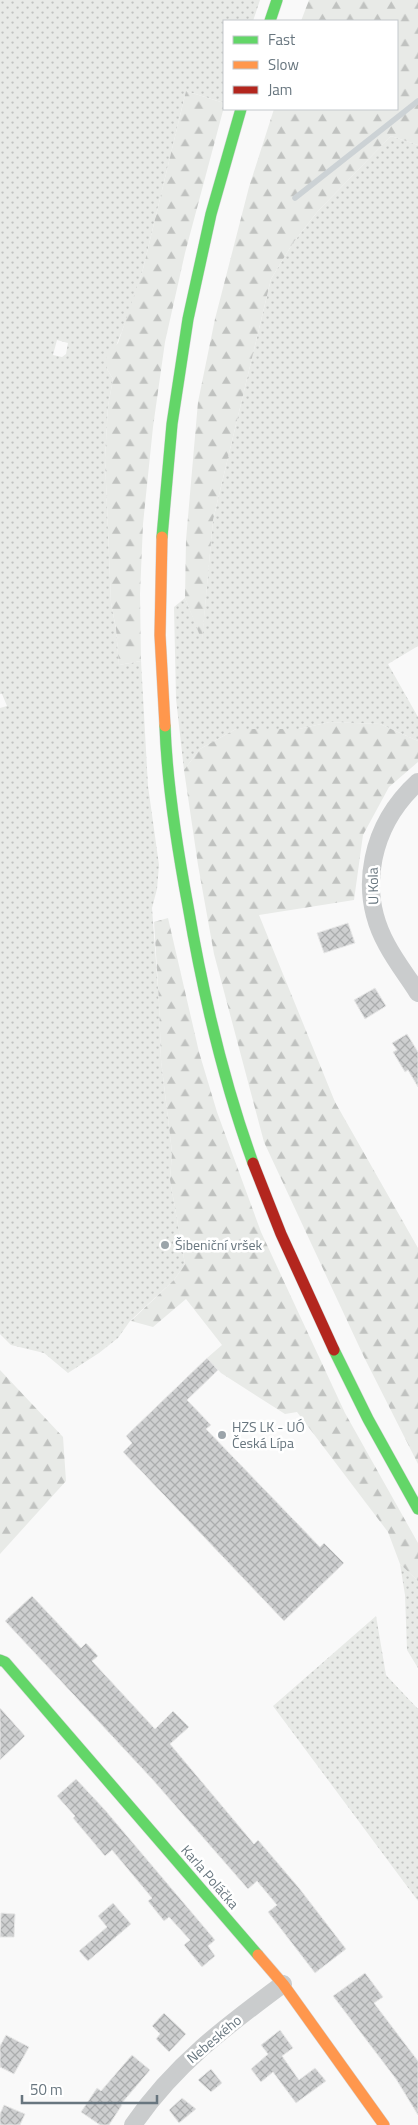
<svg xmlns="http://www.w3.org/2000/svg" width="418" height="2125" font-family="'Titillium Web',sans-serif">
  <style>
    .grass { fill: url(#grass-dots); fill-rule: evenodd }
    .forest { fill: url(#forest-firs) }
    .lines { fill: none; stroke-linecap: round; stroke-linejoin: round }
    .stream { stroke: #ccd2d5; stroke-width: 5.5 }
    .building { fill: url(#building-cross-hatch); stroke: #e8e8e8 }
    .fast-casing { stroke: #d4d5d6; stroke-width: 12 }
    .slow-casing { stroke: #d4d5d6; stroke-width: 12 }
    .jam-casing { stroke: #d4d5d6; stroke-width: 12 }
    .street { stroke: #cacccd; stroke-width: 18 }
    .fast { stroke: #63d668; stroke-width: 11 }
    .slow { stroke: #ff974d; stroke-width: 11 }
    .jam { stroke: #b3261e; stroke-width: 11 }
    .poi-dot { fill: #9ba4aa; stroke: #fff; stroke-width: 2 }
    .labels { text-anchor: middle; stroke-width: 5; stroke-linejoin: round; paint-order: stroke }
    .street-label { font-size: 14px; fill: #68767f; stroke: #fff }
    .poi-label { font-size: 14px; fill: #68767f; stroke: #fff; text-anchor: start }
  </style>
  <defs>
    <pattern id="grass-dots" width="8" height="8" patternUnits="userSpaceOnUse" patternTransform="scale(1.25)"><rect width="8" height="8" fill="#e8eae7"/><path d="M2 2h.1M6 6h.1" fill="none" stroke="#c0c2c0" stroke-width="1.8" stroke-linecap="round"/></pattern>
    <pattern id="forest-firs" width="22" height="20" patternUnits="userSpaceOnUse" patternTransform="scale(1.25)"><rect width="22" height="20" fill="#e8eae7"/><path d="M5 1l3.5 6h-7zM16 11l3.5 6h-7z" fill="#c0c2c0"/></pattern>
    <pattern id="building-cross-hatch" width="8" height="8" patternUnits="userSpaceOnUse" patternTransform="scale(1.25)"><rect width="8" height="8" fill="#cecfd0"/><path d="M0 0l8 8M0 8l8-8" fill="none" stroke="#abadae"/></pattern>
  </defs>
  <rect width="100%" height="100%" fill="#f9f9f9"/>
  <path class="grass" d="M0,0H260L253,21H224V103L186,91L143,269L129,313L107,369L113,379L108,406L105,458L111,603L116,629L119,665L141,661L148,786L159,865L157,889L152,908L159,1002L161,1060L172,1152L170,1180L185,1264L174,1280L130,1321L118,1338L99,1353L68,1373L44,1353L11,1345L0,1334V708L7,706L2,694H0ZM57,340L68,343L66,354L62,357L53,355Z
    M391,136L418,145V646L388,664L418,717V741L380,724L330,722L299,729H236L200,749L184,770L176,699L174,607L185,598L202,639L213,520L271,279L293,243L318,211Z
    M400,1564L418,1581V1668L407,1650L405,1595Z
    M376,1616L386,1675L418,1709V1901L273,1706Z"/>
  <path class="forest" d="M309,0H418V145L391,136L318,211L293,243L271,279L213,520L202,641L185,598L186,540L198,402L215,319L249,187L274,109H397V21H301Z
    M186,91L224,103V107L185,253L165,342L153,427L143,524L140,594L141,661L119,665L116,629L111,603L105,458L108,406L113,379L107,369L106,355L118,343L143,269Z
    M330,722L380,724L418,741V762L389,787L363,835L354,900L259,915L335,1102L418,1248V1464L364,1357L264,1142L214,954L198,865L184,770L200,749L236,729H299Z
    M168,918L199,1052L217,1112L261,1232L345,1413L418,1543V1581L400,1564L388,1532L297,1412L285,1414L221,1373L207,1358L222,1345L186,1299L153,1327L131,1321L174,1280L185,1264L170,1180L172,1152L161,1060L159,1002L154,922Z
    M0,1370L63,1437L66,1481L0,1554Z"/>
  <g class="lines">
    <path class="stream" d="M295,198L418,101"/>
  </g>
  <path class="building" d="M348,923L355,943L324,953L317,933Z
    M375,988L386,1006L365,1019L354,1000Z
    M407,1034L418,1052V1087L408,1070L405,1072L393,1052L397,1050L392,1043Z
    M207,1358L218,1370L187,1400L211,1425L206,1429L320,1547L324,1543L344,1563L284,1621L123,1452L132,1443L126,1436Z
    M32,1596L81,1648L86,1643L98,1656L92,1661L155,1729L173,1711L189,1727L170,1744L254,1844L258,1840L299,1888L346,1949L315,1973L268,1912L277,1905L257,1881L248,1889L153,1780L5,1621Z
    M0,1708L25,1736L0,1760Z
    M76,1779L105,1810L215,1940L208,1946L215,1956L202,1967L184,1945L190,1940L169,1917L164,1921L148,1901L152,1898L112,1850L105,1856L73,1818L75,1816L57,1796Z
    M113,1903L131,1924L88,1961L79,1951L107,1927L98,1916Z
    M1,1913L15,1914L14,1937H0Z
    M365,1973L383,1997L374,2003L418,2061V2115L396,2079L333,1996Z
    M164,2013L186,2034L169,2052L156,2039L160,2034L152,2026Z
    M280,2030L293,2048L282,2056L299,2080L315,2068L326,2081L296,2103L273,2072L261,2082L251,2069L268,2054L261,2045Z
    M6,2035L29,2047L14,2074L0,2067V2046Z
    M132,2055L150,2070L121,2104L122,2105L109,2125H100L81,2112L97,2088L101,2091Z
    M211,2069L222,2083L211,2092L198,2080Z
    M182,2098L196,2109L179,2123L169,2110Z
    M4,2105L25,2114L20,2125H0V2114Z"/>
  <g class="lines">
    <defs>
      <path id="fast" d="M270,21L277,0
        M162,537L172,424L188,319L211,214L241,109
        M165,726C167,786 177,847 188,906C203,994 223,1080 253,1163
        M334,1350L368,1419L418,1509
        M0,1660L5,1662L258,1955"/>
      <path id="slow" d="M162,537L160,635L165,726
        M258,1955L283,1984L384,2125"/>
      <path id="jam" d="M253,1163L281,1234L334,1350"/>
    </defs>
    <use href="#fast" class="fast-casing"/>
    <use href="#slow" class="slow-casing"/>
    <use href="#jam" class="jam-casing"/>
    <path class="street" d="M418,782C372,824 356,889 387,945C396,962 408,977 418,993
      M133,2125C174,2065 225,2027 283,1984"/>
    <use href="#fast" class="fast"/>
    <use href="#slow" class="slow"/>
    <use href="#jam" class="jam"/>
  </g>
  <g class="poi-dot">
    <circle cx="165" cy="1245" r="5"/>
    <circle cx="222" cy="1435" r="5"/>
  </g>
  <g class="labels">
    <g class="street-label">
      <text transform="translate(373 886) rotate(-91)" y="5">U Kola</text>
      <text transform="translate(210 1877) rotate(49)" y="5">Karla Poláčka</text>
      <text transform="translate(214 2039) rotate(-40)" y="5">Nebeského</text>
    </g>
    <g class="poi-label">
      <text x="175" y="1250">Šibeniční vršek</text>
      <text x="232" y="1432">HZS LK - UÓ<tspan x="232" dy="16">Česká Lípa</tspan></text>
    </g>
  </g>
  <rect x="223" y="20" width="175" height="90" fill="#ffffff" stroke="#c3c8cc"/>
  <rect x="233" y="36" width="25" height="8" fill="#63d668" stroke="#c3c8cc"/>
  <text x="268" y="45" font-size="15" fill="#68767f">Fast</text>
  <rect x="233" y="61" width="25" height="8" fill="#ff974d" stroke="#c3c8cc"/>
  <text x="268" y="70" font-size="15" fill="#68767f">Slow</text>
  <rect x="233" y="86" width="25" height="8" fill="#b3261e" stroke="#c3c8cc"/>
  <text x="268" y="95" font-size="15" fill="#68767f">Jam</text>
  <path d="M22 2095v8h135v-8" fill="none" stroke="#68767f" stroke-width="2.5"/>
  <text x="30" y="2095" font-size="15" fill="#68767f" stroke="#ffffff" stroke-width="4" paint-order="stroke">50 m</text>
</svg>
